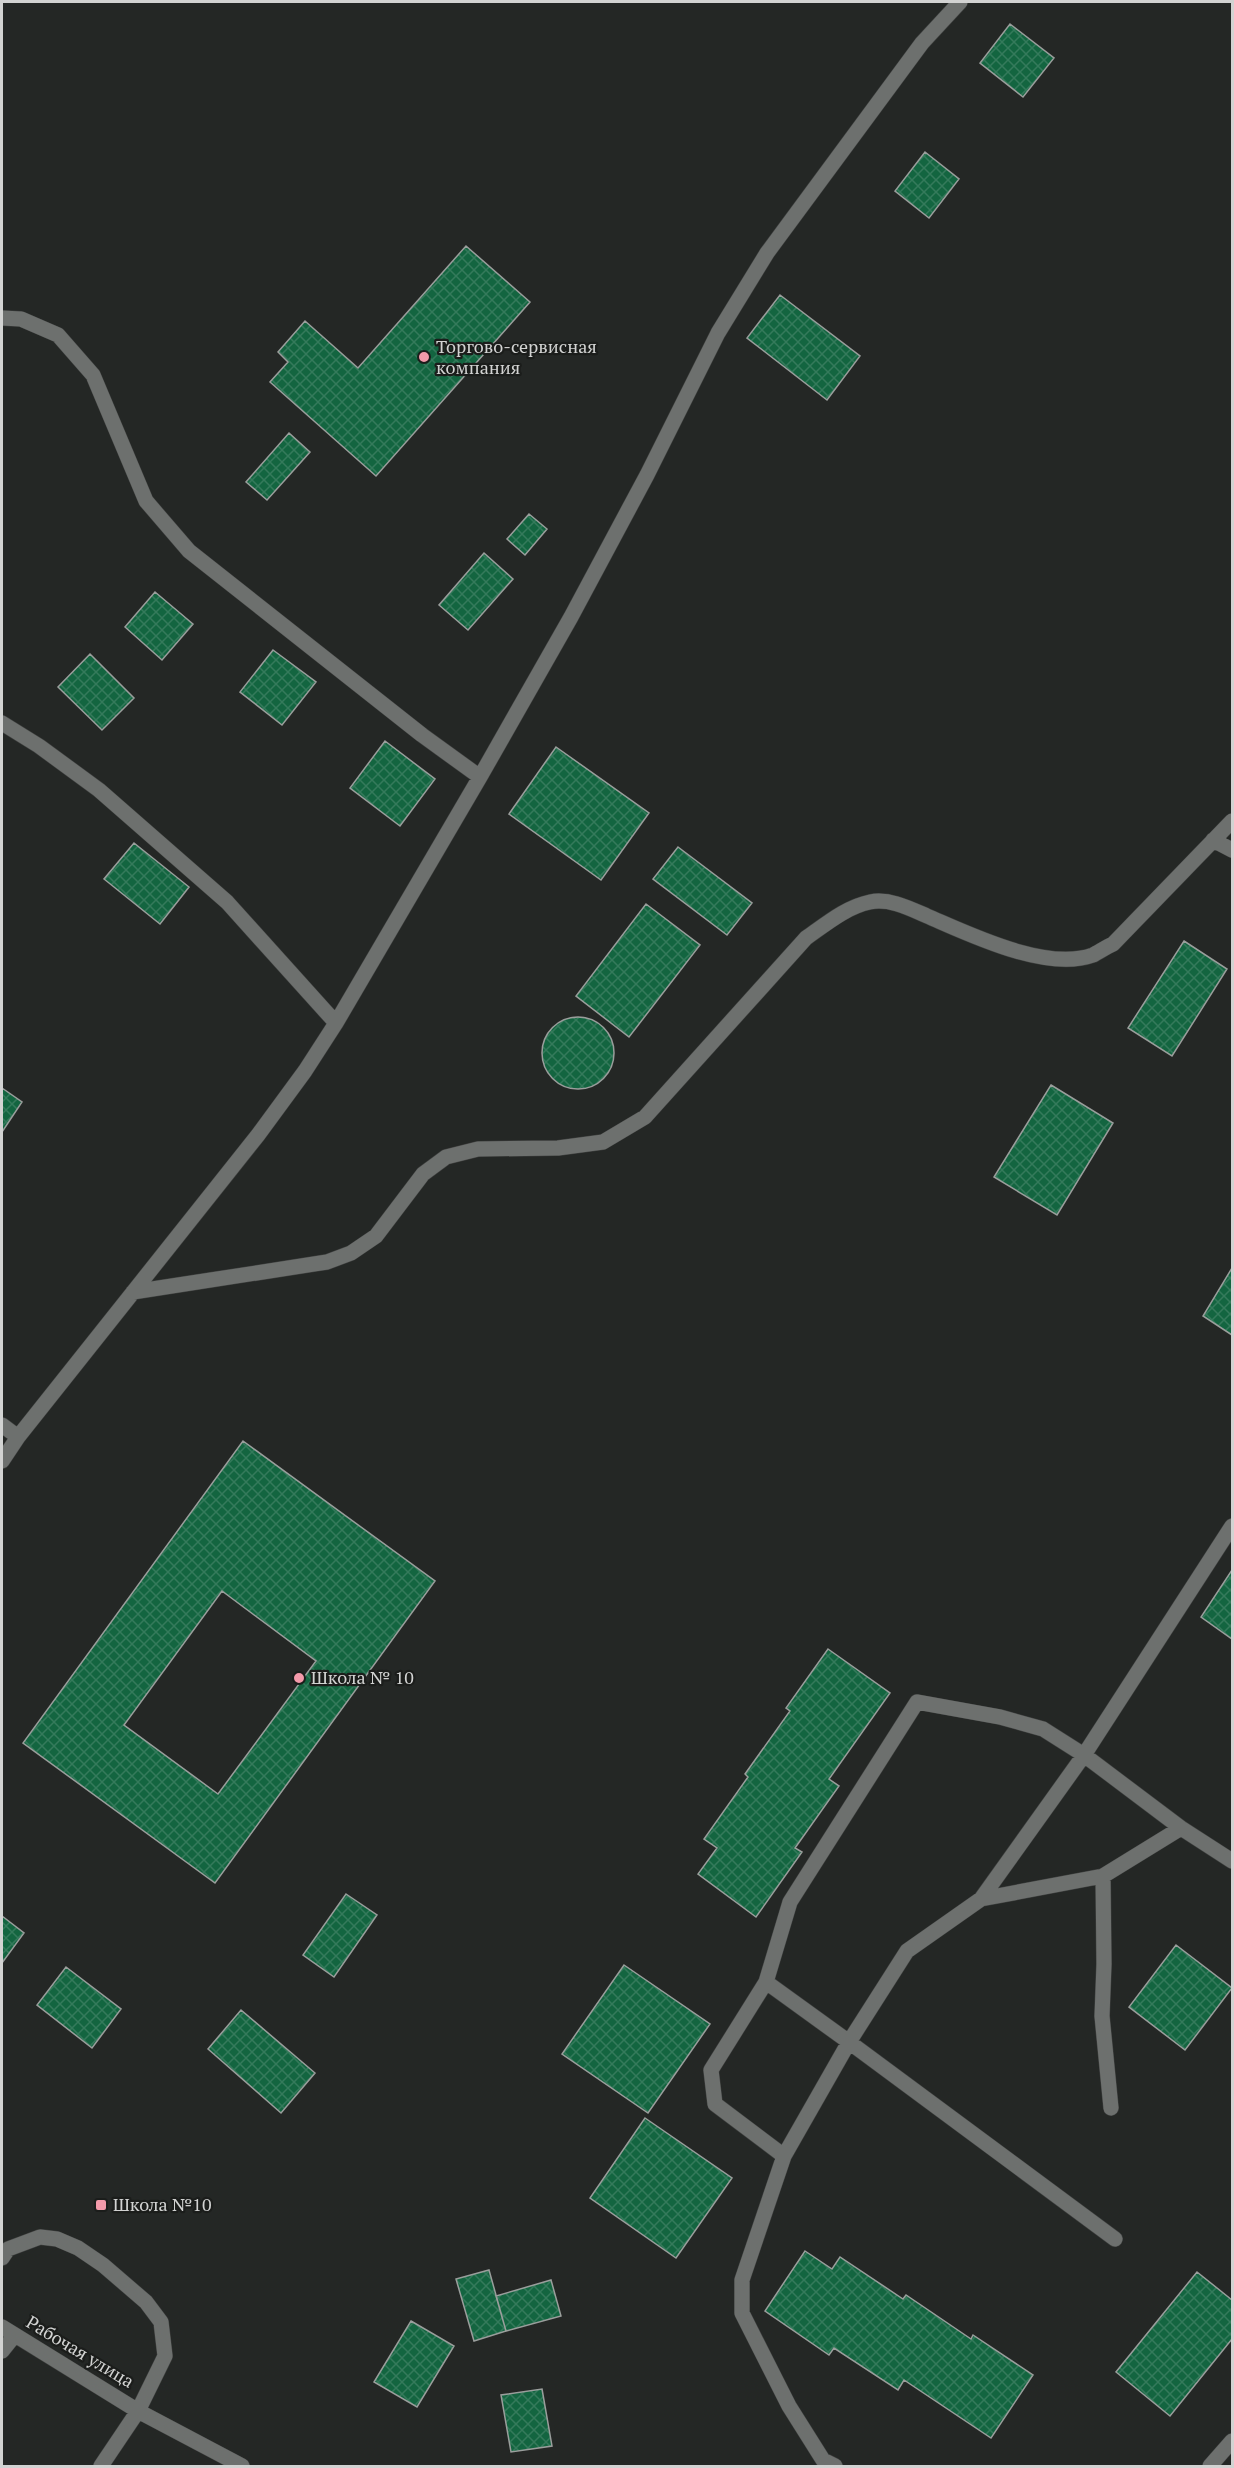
<svg xmlns="http://www.w3.org/2000/svg" width="1234" height="2468" font-family="'PT Serif',serif">
  <style>
    .building { fill: url(#building-cross-hatch); stroke: #9a9e9c; stroke-width: 1.5; fill-rule: evenodd }
    .lines { fill: none; stroke-linecap: round; stroke-linejoin: round }
    .minor-casing { stroke: #404241; stroke-width: 16 }
    .minor { stroke: #6d706e; stroke-width: 15 }
    .poi-dot { fill: #f39aaa; stroke: #1b1d1b; stroke-width: 2 }
    .labels { text-anchor: middle; stroke-width: 4.5; stroke-linejoin: round; paint-order: stroke }
    .poi-label { font-size: 18px; fill: #d2d3d2; stroke: #1b1d1b; text-anchor: start }
    .street-label { font-size: 18px; fill: #d2d3d2; stroke: #1b1d1b }
  </style>
  <defs>
    <pattern id="building-cross-hatch" width="8" height="8" patternUnits="userSpaceOnUse" patternTransform="scale(1.5)"><rect width="8" height="8" fill="#136540"/><path d="M0 0l8 8M0 8l8-8" fill="none" stroke="#347a5b"/></pattern>
  </defs>
  <rect width="100%" height="100%" fill="#242725"/>
  <path class="building" d="M1010,24L1054,58L1023,97L980,63Z
    M925,152L959,179L929,218L895,191Z
    M466,246L530,302L376,476L270,382L288,362L278,352L305,321L358,368Z
    M780,295L860,356L827,400L747,338Z
    M289,433L310,452L267,500L246,482Z
    M529,514L547,529L525,555L507,539Z
    M484,553L513,579L468,630L439,605Z
    M155,592L193,624L162,660L125,627Z
    M273,650L316,682L282,725L240,692Z
    M90,654L134,698L102,730L58,687Z
    M385,741L435,779L400,826L350,788Z
    M556,747L649,813L601,880L509,814Z
    M134,843L189,887L160,924L104,879Z
    M678,847L752,903L727,935L653,879Z
    M646,904L700,945L629,1037L576,996Z
    M1184,941L1227,969L1172,1056L1128,1028Z
    M542 1053a36 36 0 1 1 72 0a36 36 0 1 1-72 0Z
    M1051,1085L1113,1123L1057,1215L994,1177Z
    M2,1088L22,1102L2,1132Z
    M1232,1268V1335L1203,1316Z
    M243,1441L435,1581L215,1883L23,1743ZM222,1591L316,1661L218,1794L124,1725Z
    M1232,1570V1639L1201,1617Z
    M828,1649L890,1693L829,1779L839,1786L795,1848L802,1852L756,1917L698,1874L717,1848L704,1839L748,1777L745,1774L790,1711L786,1708Z
    M346,1894L377,1915L334,1977L303,1955Z
    M2,1916L24,1933L2,1963Z
    M1176,1945L1232,1988L1185,2050L1129,2007Z
    M624,1965L710,2024L648,2113L562,2054Z
    M66,1967L121,2009L92,2048L37,2005Z
    M241,2010L315,2073L281,2113L208,2049Z
    M645,2118L732,2178L676,2258L590,2198Z
    M805,2251L832,2269L840,2257L903,2299L906,2295L971,2339L973,2335L1033,2375L991,2438L904,2380L898,2390L834,2348L829,2355L765,2311Z
    M489,2270L506,2331L474,2341L456,2279Z
    M1197,2272L1232,2300V2339L1170,2416L1116,2372Z
    M551,2280L561,2316L506,2331L496,2296Z
    M411,2321L454,2346L417,2407L374,2382Z
    M542,2389L552,2446L511,2452L501,2395Z"/>
  <g class="lines">
    <defs>
      <path id="minor" d="M2,318L21,319L58,335L93,375L146,501L189,551L422,735L480,777
        M2,723L39,746L99,790L227,902L336,1023
        M1213,840L1232,850
        M133,1292L327,1262L351,1253L376,1236L423,1174L446,1157L478,1149L558,1148L603,1142L645,1117L806,938C826,924 846,907 870,902C889,898 909,908 927,916C969,934 1046,972 1093,955C1099,952 1106,947 1113,944L1232,821
        M2,1425L18,1437
        M2,1461L18,1437L258,1135L305,1071L336,1023L480,777L571,617L647,475L718,333L767,253L922,43L960,2
        M1103,1876L1104,1964L1102,2016L1111,2108
        M981,1899L1103,1876L1181,1828
        M766,1982L849,2042L907,1951L981,1899L1084,1755L1232,1526
        M784,2156L742,2280V2313L789,2406L823,2460L835,2466
        M1115,2239L849,2042L784,2156L715,2104L711,2070L766,1982L790,1902L917,1702L1000,1717L1043,1729L1084,1755L1181,1828L1232,1861
        M2,2258L8,2249L40,2237L57,2239L78,2248L103,2265L146,2302L161,2322L165,2356L138,2411L101,2466
        M2,2327L138,2411L242,2466
        M2,2351L14,2336
        M1210,2466L1232,2441"/>
    </defs>
    <use href="#minor" class="minor-casing"/>
    <use href="#minor" class="minor"/>
  </g>
  <g class="poi-dot">
    <circle cx="424" cy="357" r="6"/>
    <circle cx="299" cy="1678" r="6"/>
    <rect x="95" y="2199" width="12" height="12" rx="3"/>
  </g>
  <g class="labels">
    <g class="poi-label">
      <text x="436" y="353">Торгово-сервисная<tspan x="436" dy="21">компания</tspan></text>
      <text x="311" y="1684">Школа № 10</text>
      <text x="113" y="2211">Школа №10</text>
    </g>
    <g class="street-label">
      <text transform="translate(80 2352) rotate(31)" y="6">Рабочая улица</text>
    </g>
  </g>
  <rect width="1234" height="2468" fill="none" stroke="#d2d3d2" stroke-width="6"/>
</svg>
